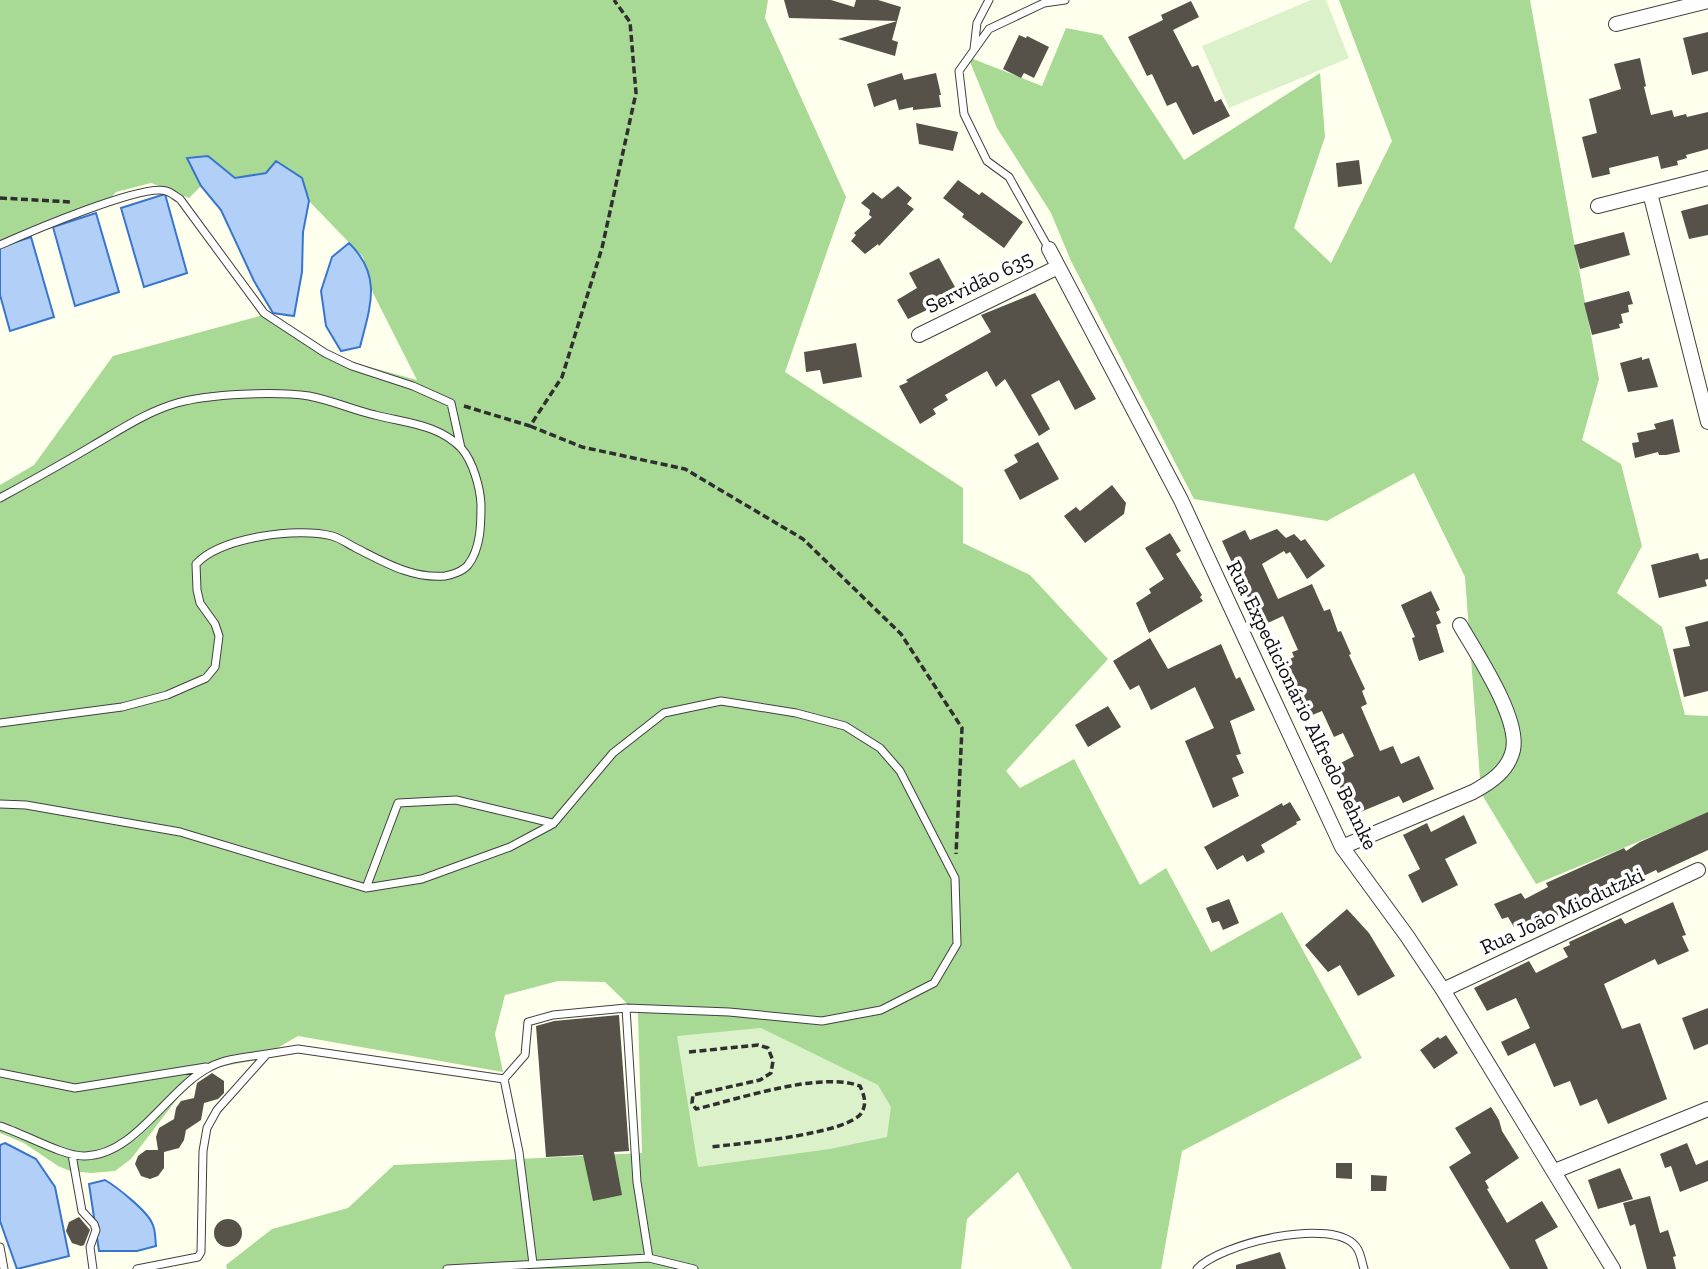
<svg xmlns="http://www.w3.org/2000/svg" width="1708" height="1269" font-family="'Zilla Slab',serif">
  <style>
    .forest { fill: #a8da96 }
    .pitch { fill: #dbf1c9 }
    .water { fill: #b2d0f7; stroke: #3876ce; stroke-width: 2 }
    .building { fill: #565149 }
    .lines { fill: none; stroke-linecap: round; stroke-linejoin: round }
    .service-casing { stroke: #404040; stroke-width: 9 }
    .minor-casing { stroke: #404040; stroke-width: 16 }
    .path { stroke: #2f2f2f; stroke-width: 3.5; stroke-dasharray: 7 3.5; stroke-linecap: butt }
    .service { stroke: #fff; stroke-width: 7 }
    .minor { stroke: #fff; stroke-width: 14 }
    .labels { text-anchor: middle; stroke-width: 7; stroke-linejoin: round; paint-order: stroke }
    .street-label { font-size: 21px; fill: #0d0d0d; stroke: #fff }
  </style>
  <rect width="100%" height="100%" fill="#ffffed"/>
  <path class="forest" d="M0,0H768L765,18L846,197L785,372L963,488V543L1030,575L1108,659L1006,771L1020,788L1074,759L1140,885L1166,868L1211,952L1282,912L1362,1058L1182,1151L1161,1269H1072L1018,1172L967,1219L961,1269H227L226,1265L272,1229L348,1208L394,1165L642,1153L638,1014L605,982L558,981L505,995L495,1034L503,1072L298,1036L257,1060L207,1069L190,1082L131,1159L115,1171L91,1173L70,1171L58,1166L24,1143L0,1133V485L34,465L113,356L263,315L337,358L417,380L373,293L363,257L309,201L302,178L266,173L235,178L208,157L188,158L201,186L189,198L151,183L116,192L104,205L0,243Z
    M1339,0H1530L1599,379L1582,440L1621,464L1642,546L1617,593L1662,627L1685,715L1708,716V813L1536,884L1481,793L1465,577L1414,473L1327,521L1194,499L1071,261L1051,213L997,128L968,57L1042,86L1066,28L1102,35L1184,160L1320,73L1325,137L1294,228L1331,263L1392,141Z"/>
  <path class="pitch" d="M1311,0H1326L1349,58L1229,108L1202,46Z
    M761,1028L878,1085L891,1107L887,1137L830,1149L698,1167L677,1036Z"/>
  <path class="water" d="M208,156L235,178L266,173L276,161L302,178L309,201L303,232L302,272L294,316L273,313L254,281L221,210L201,186L187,158Z
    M165,194L187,273L144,287L121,208Z
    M96,213L119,292L75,306L53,227Z
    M31,237L54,317L10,331L0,295V247Z
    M349,243C383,276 370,307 360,347L341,351L326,326L321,291L332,257Z
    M5,1143L36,1159L55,1187L69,1256L17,1269L0,1221V1145Z
    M105,1180C117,1187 147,1211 152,1223C156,1230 155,1239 156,1246L137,1251H99L89,1184Z"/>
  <path class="building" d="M784,0H831L854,7L856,0H878L901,7L892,40L898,42L895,56L838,39L897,21L789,18Z
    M1191,1L1199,17L1173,30L1192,67L1198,65L1215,102L1221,99L1230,116L1193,135L1176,102L1167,106L1152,74L1147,76L1128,37L1163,20L1161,15Z
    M1708,32V71L1692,75L1683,38Z
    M1019,35L1026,38L1027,36L1049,47L1034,78L1024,73L1021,78L1003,69Z
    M1640,58L1646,86L1644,87L1651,115L1672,110L1674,117L1686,114L1687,117L1708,112V149L1686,155L1687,158L1677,161L1678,165L1661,169L1658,156L1609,168L1610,174L1592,178L1582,137L1597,133L1589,99L1621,89L1614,64Z
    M902,73L904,80L936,73L941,95H939L941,107L913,110V107L899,110L896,99L874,107L867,84Z
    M916,123L958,132L953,151L919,144Z
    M1359,160L1362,184L1338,187L1336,163Z
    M958,180L979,195L982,192L1023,222L1004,248L962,217L964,214L943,198Z
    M898,186L912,198L907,204L914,209L879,246L878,244L865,254L851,241L856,235L854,233L872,217L869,215L870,210L861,203L873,192L882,199Z
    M1708,204V235L1689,239L1681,211Z
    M1624,232L1630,255L1580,269L1574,245Z
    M939,258L955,287L946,292L950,299L908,319L897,300L917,288L909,273Z
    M1629,291L1633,304L1628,305L1629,312L1621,314L1623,323L1619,324L1620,328L1592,335L1584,303Z
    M1035,293L1096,399L1075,410L1059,380L1031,395L1050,429L1039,436L1005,379L996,387L987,371L945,395L948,400L933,409L936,414L920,424L899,386L908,382L906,380L991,332L981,315Z
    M856,343L862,377L823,384L820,370L806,372L804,352Z
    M1642,357V360L1649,358L1658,387L1628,392L1620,363Z
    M1673,419L1680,452L1666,455H1659L1658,452L1635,458L1632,443L1639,442L1637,433L1656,429L1654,424Z
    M1038,442L1059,479L1020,500L1004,470L1018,462L1014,455Z
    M1112,485L1126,503L1124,514L1085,543L1064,516L1076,507L1080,511Z
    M1277,529L1286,538L1294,534L1301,541L1305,539L1325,566L1307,579L1290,552L1286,554L1284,551L1262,564L1278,599L1312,584L1324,611L1330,609L1338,632L1341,631L1351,654L1349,655L1365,689L1362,691L1367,704L1361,707L1380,751L1393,746L1401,764L1419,756L1434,789L1403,803L1399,796L1358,813L1346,787L1341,790L1334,773L1337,771L1335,766L1354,756L1343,733L1334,737L1322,711L1305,718L1280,664L1294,657L1292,652L1298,650L1283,616L1261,626L1222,541L1245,530L1250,540Z
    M1170,533L1181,551L1176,554L1202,595L1200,597L1203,601L1149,633L1136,603L1151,593L1149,589L1164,579L1145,548Z
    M1698,553L1700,560L1708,558V579L1705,580L1707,586L1659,598L1651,565Z
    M1431,591L1440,610L1436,612L1441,623L1436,625L1444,652L1419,661L1412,638L1415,637L1401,605Z
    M1708,621V691L1684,697L1673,649L1690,646L1685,627Z
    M1150,638L1168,669L1221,644L1236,679L1240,677L1255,710L1230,721L1241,754L1236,755L1244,773L1232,778L1239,796L1213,808L1185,741L1214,728L1195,687L1151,710L1139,685L1130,690L1113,661Z
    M1108,706L1121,727L1088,747L1075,725Z
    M1290,802L1301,820L1296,822L1297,824L1261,845L1265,852L1247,862L1243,855L1217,870L1204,847L1282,803L1283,806Z
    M1708,812V850L1658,873L1656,870L1596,899L1592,892L1567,904L1569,907L1561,911L1563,913L1542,923L1540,920L1524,928L1522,923L1514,927L1508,917L1502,919L1494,904L1521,893L1525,899L1548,887L1546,883L1624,848L1626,851L1640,842Z
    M1464,815L1477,843L1445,859L1458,885L1422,903L1408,875L1420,869L1403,835L1427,823L1431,832Z
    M1229,899L1239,923L1223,930L1219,921L1212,923L1206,908Z
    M1673,902L1686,935L1682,936L1689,951L1658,965L1655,959L1604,984L1622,1029L1640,1023L1667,1099L1608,1124L1597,1099L1580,1106L1570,1081L1554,1087L1535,1043L1508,1056L1501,1042L1530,1028L1516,998L1487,1011L1474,988L1529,961L1536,973L1568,957L1563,948L1570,945L1569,942L1621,918L1625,924Z
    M1347,909L1369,933L1395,976L1358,996L1340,965L1328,972L1305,945Z
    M1708,1008V1044L1694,1050L1682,1018Z
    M619,1015L629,1151L614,1152L622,1195L593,1201L583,1155L546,1157L536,1026L554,1021Z
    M1446,1035L1458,1053L1434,1069L1420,1050L1438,1037L1440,1039Z
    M212,1073L224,1081V1093L218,1099L204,1103L201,1120L186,1130L184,1140L179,1148L164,1152V1168L158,1176L150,1179L141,1176L135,1164L138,1156L146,1150H158L156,1137L159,1128L174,1119L176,1108L181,1101L194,1098L197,1083Z
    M1491,1107L1499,1120L1502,1131L1519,1158L1485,1181L1489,1188L1487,1189L1507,1223L1542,1201L1558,1227L1535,1240L1548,1269H1510L1449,1167L1471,1153L1455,1128Z
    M1687,1143L1696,1165L1708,1160V1181L1680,1192L1671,1166L1665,1168L1660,1154Z
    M1336,1163H1352V1179L1336,1178Z
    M1620,1168L1633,1199L1598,1209L1588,1180Z
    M1371,1175L1387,1176L1386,1191H1371Z
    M1650,1196L1660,1233L1668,1230L1676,1256L1673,1257L1676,1269H1647L1635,1224L1630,1226L1623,1203Z
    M79,1217L90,1230L84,1245L81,1246L72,1243L66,1231L69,1222Z
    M214 1233a14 14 0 1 1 28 0a14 14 0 1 1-28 0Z
    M1280,1252L1286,1269H1236V1265Z"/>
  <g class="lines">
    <defs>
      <path id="service" d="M974,49L977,23L989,0
        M0,245C27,233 143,183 166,191C171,192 176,197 180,199L264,313L325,353L352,366L413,386L451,403L461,448
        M1049,249L1009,177L987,161L964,114L959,71L989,29L1044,3L1065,0
        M0,498C31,481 62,464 92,446C120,430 146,412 177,403C209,394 276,391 309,396C331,400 353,410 375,415C405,423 439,424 462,449C473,462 480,487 481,504C481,524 481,548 468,565C463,571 452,575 445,576C412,579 384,562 356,548C348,544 340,538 332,536C298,527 221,537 196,564L197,590L200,603L215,624L219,636L215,667L206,678L167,695L122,707L0,723
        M0,804L26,805L180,832L366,888L422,879L510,847L553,824L613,753L664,713L721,701L796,713L845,726L880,748L900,771L955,878L957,944L934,983L881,1010L822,1021L729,1012L626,1008L553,1015L528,1022L525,1055L504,1079
        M366,888L398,803L456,800L552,823
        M0,1073L75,1088L206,1067
        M0,1126C23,1133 64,1157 85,1156C136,1155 168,1088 210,1067C226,1058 249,1057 267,1054
        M72,1155L82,1211L94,1224L96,1230L90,1247L93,1269
        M0,1247L4,1269
        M649,1258L694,1269
        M137,1269L198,1257L201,1252L203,1151L207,1128L217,1110L267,1054L298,1049L504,1079L519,1152L533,1264
        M447,1269L649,1258L637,1182L626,1008
        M1197,1269C1219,1244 1335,1215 1357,1248C1361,1254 1362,1263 1364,1269"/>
      <path id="minor" d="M1616,24L1708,1
        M1650,193L1708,422
        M1598,206L1708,178
        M1049,249L1181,500L1342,847L1407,936L1443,990L1613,1269
        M919,335L1058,267
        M1342,847L1473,792C1491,782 1508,771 1513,750C1520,718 1476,653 1460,625
        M1443,990L1698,870
        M1555,1171L1708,1109"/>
    </defs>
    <use href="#service" class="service-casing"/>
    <use href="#minor" class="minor-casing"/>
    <path class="path" d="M0,198L71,202
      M464,406L530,426L562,377L602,248L636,93L630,22L614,0
      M530,426L582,447L685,469L803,539L901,634L962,728L956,854
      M689,1052L758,1045L768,1048L773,1061L771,1073L760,1080L693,1095L692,1103L696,1109C739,1099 820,1071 860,1086C864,1095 867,1103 862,1112C851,1134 737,1144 710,1147"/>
    <use href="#service" class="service"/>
    <use href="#minor" class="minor"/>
  </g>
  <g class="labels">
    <g class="street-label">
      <text transform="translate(979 282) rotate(-26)" y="7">Servidão 635</text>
      <text transform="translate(1302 705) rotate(64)" y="7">Rua Expedicionário Alfredo Behnke</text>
      <text transform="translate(1562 911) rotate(-25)" y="7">Rua João Miodutzki</text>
    </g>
  </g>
</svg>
